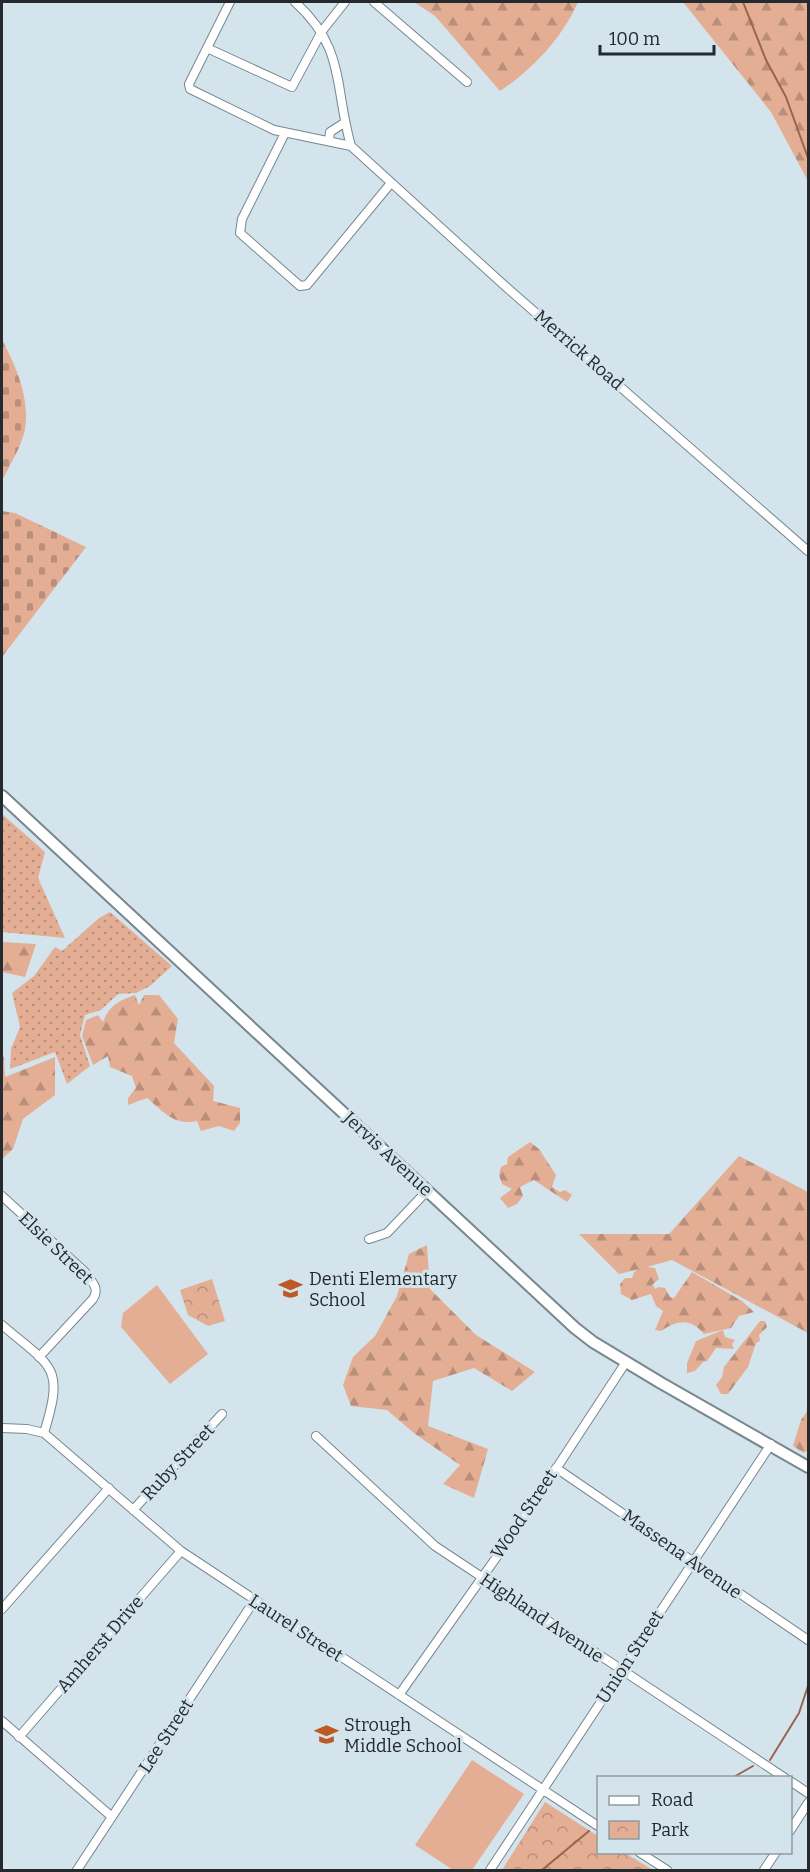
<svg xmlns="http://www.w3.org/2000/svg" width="810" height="1872" font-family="Bitter,serif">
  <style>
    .grass { fill: url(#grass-dots) }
    .forest { fill: url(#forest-firs) }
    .cemetery { fill: url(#cemetery-stones) }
    .park { fill: url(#park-crowns) }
    .garden { fill: #e4ae95 }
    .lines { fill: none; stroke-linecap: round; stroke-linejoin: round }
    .stream { stroke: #9a644a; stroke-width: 2 }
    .street-casing { stroke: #78878e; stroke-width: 10 }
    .secondary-casing { stroke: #78878e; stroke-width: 14 }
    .street { stroke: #fff; stroke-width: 8 }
    .secondary { stroke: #fff; stroke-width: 10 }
    .labels { text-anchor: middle; stroke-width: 6; stroke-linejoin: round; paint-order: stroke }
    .street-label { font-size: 18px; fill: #242a2d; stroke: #d4e4ec }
    .poi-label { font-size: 18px; fill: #242a2d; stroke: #d4e4ec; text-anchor: start }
  </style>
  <defs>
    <pattern id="grass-dots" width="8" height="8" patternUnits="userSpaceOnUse" patternTransform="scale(1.5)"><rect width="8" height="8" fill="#e4ae95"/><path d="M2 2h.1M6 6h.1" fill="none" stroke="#b98e7a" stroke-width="1.8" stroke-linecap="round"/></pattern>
    <pattern id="forest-firs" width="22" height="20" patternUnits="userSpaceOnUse" patternTransform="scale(1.5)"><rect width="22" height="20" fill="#e4ae95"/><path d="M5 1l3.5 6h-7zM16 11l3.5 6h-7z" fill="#b98e7a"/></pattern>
    <pattern id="cemetery-stones" width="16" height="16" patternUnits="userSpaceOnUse" patternTransform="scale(1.5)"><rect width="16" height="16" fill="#e4ae95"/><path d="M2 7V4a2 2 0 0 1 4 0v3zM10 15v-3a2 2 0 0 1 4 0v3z" fill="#b98e7a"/></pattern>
    <pattern id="park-crowns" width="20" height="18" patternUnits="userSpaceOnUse" patternTransform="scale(1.5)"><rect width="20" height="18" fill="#e4ae95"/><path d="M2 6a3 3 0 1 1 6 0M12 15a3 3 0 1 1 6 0" fill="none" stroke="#b98e7a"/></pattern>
  </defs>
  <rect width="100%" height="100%" fill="#d4e4ec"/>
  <path class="grass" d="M2,814L45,852L38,878L65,938L2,932Z
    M110,912L172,966L150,986L136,993L118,994L101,1010L85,1015L80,1035L90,1066L67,1084L55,1052L10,1069L11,1049L20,1027L12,993L34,976L55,947L62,951L99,918Z"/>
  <path class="forest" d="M414,2H578C563,37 532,70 500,91L435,16Z
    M683,2H808V181L771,112Z
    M2,942L36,944L25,977L2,972Z
    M135,995L139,1005L144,995H159L178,1019L174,1043L214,1086L213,1101L240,1108V1123L234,1131L219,1126L201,1131L197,1121C174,1126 164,1112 147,1098L128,1105V1098L136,1088L132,1076L110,1067L108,1056L93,1065L82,1036L86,1020L98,1015L103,1022C110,1005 118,1001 135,995Z
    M2,1053L4,1057L5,1077L55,1057V1095L23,1119L13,1149L2,1159Z
    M530,1142L539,1149L556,1175L552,1187L560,1192L565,1190L572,1195L567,1202L534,1180L520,1187L523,1196L517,1204L508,1208L500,1198L512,1189L502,1184L499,1175L501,1167L507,1164L508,1157Z
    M739,1156L808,1192V1333L672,1260L647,1267L655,1268L659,1279L652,1285L656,1289L658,1287L665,1288L670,1297L674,1298L692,1272L742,1301L754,1312L739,1316L731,1328L704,1334C690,1318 678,1320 661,1331L655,1330L663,1311L656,1306L651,1294L632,1300L621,1294L620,1284L625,1278H632L634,1272L639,1269L619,1274L579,1234H669Z
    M427,1245L430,1289L476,1335L535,1372L512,1391L474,1368L433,1381L428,1426L488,1449L474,1498L443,1484L460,1465L415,1434L387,1410L351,1406L343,1385L353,1357L375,1336L397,1296L409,1254Z
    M760,1321H765L767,1327L759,1335L760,1341L756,1343L748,1367L728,1394H721L716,1385L722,1377L724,1367Z
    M723,1330L725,1337L735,1340L732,1344L734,1349L716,1348L707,1361L703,1362L695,1371L687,1373V1363L696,1341Z
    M808,1410V1450L804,1453L793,1446L801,1420Z"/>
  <path class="cemetery" d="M2,340C16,366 30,398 25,429C22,446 9,466 2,481Z
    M2,511L15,513L86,547L2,657Z"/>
  <path class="park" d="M212,1279L225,1321L208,1326L188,1315L180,1290Z
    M545,1802L598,1836V1852L625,1853L653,1870H502Z"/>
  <path class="garden" d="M157,1285L208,1354L170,1384L121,1327L123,1313Z
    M472,1760L524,1794L472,1870H453L415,1845Z"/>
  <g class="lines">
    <path class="stream" d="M743,2L766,60L786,97L808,158
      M770,1760L799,1713L808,1686
      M732,1778L753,1766
      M542,1870L589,1831"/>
    <defs>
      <path id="street" d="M230,2L189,84L190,89L274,130L351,146L505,286L808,551
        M295,2C346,48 334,87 351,146
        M374,2L467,82
        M207,48L292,87L322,31L345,2
        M285,133L242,219L240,233L300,286L307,285L391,183
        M329,140L330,132L344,123
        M2,1196L85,1272C92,1282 100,1288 93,1299L39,1357
        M369,1239L387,1233L427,1191
        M2,1325C52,1368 65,1365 44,1433
        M2,1428L27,1429L44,1433L181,1551L598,1826
        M316,1436L435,1546L785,1778
        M556,1468L808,1640
        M133,1510L222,1414
        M2,1609L109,1488
        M399,1695L520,1524L626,1362
        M2,1721L112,1817
        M19,1737L181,1551
        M790,1781L808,1793
        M790,1831L808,1803
        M639,1852L667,1870
        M77,1870L254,1601
        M490,1870L771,1444
        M764,1870L776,1852"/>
      <path id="secondary" d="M2,796L575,1328L593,1342L661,1383L808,1467"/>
    </defs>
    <use href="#street" class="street-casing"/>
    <use href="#secondary" class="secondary-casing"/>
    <use href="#street" class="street"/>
    <use href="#secondary" class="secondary"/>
  </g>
  <defs>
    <symbol id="school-bare" viewBox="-9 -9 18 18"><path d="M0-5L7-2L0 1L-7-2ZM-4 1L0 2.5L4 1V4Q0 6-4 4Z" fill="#bd5923" stroke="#d4e4ec" stroke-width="2.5" paint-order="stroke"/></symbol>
  </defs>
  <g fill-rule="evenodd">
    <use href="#school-bare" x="274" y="1272" width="33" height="33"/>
    <use href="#school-bare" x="310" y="1718" width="33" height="33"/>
  </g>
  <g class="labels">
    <g class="street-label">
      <text transform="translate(579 350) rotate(41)" y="6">Merrick Road</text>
      <text transform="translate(388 1154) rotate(43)" y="6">Jervis Avenue</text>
      <text transform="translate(56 1248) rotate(44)" y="6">Elsie Street</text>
      <text transform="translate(178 1462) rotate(-47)" y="6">Ruby Street</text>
      <text transform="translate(524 1514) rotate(-56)" y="6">Wood Street</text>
      <text transform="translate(682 1554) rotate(35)" y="6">Massena Avenue</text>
      <text transform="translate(542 1618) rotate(34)" y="6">Highland Avenue</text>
      <text transform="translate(296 1628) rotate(33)" y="6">Laurel Street</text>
      <text transform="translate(100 1644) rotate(-49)" y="6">Amherst Drive</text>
      <text transform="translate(630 1657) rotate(-57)" y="6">Union Street</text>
      <text transform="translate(166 1736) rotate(-57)" y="6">Lee Street</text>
    </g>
    <g class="poi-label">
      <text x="309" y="1285">Denti Elementary<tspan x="309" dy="21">School</tspan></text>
      <text x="344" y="1731">Strough<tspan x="344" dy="21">Middle School</tspan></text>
    </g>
  </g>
  <rect width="810" height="1872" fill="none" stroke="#242a2d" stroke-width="6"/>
  <rect x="597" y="1776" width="195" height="78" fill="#d4e4ec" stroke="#8e9aa0" stroke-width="1.5"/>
  <rect x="609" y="1796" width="30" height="9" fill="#ffffff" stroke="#8e9aa0" stroke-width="1.5"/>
  <text x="651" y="1806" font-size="18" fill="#242a2d">Road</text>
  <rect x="609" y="1821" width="30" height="18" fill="url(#park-crowns)" stroke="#8e9aa0" stroke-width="1.5"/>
  <text x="651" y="1836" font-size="18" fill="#242a2d">Park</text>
  <path d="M600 45v9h114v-9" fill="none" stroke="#242a2d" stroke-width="3"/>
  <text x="609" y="45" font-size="18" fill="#242a2d" stroke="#d4e4ec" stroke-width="4.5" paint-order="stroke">100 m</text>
</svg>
